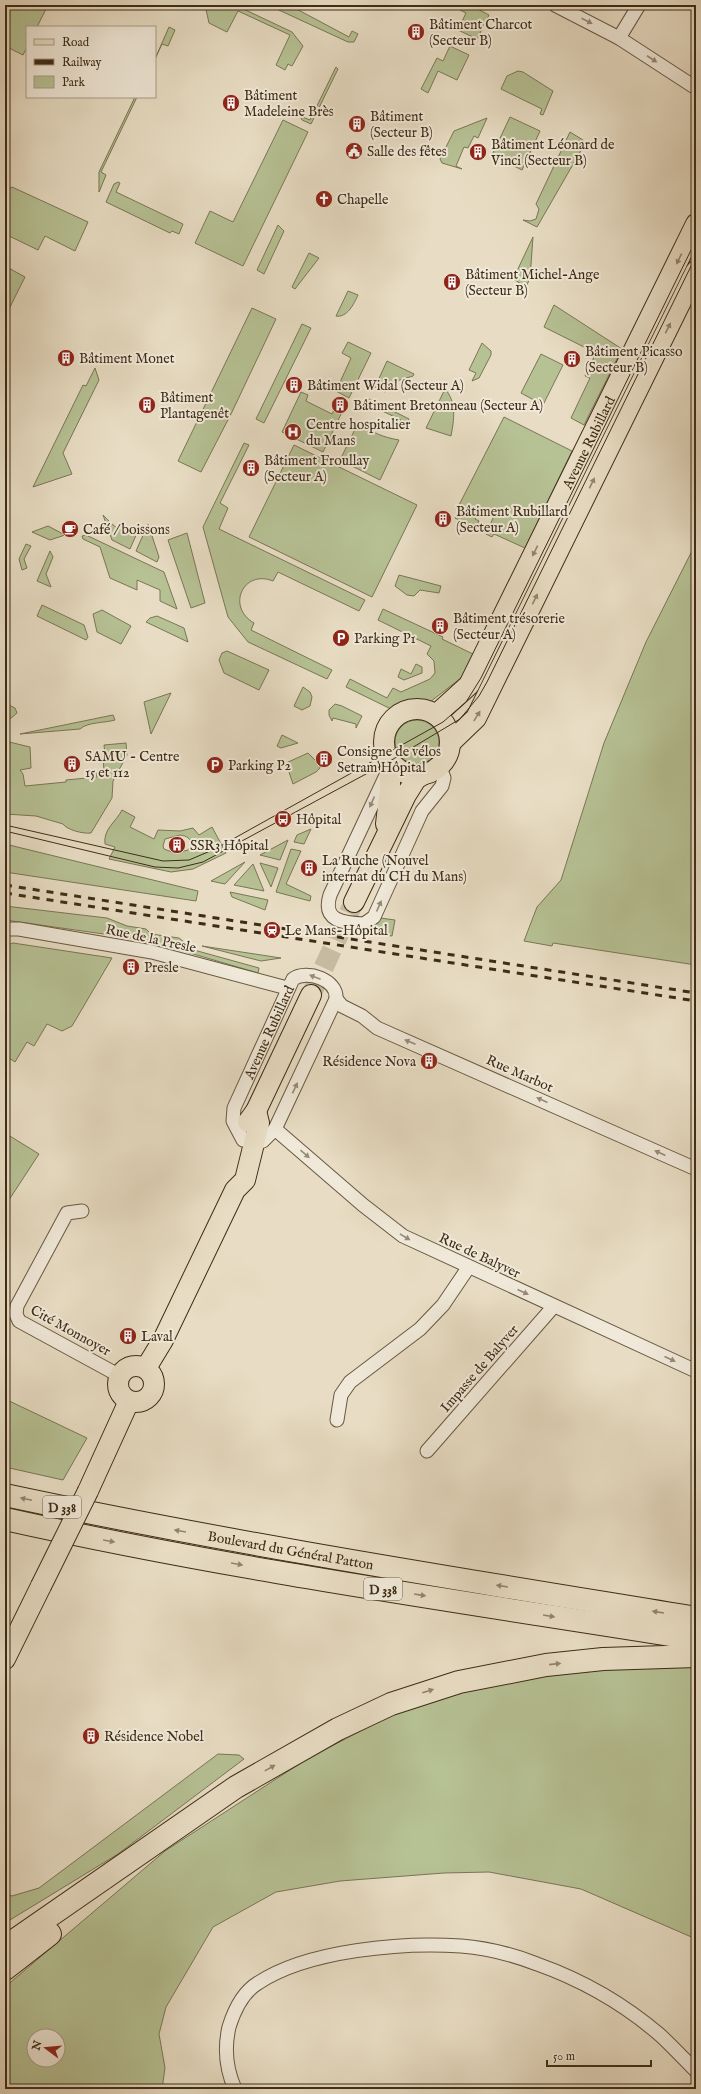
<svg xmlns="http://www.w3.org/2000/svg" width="701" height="2094" font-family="'IM FELL English',serif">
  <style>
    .green { fill: #b6c194; stroke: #7a7655; fill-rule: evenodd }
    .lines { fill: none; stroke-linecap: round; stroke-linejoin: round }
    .primary-tunnel { stroke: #c6baa1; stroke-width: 20; stroke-dasharray: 20 10; stroke-linecap: butt }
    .street-casing { stroke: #685842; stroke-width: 15 }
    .primary-casing { stroke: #3e2c16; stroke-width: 22 }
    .highway-casing { stroke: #3e2c16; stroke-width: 24 }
    .street { stroke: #f0e9d9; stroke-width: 13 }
    .primary { stroke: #e8ddc4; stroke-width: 20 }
    .highway { stroke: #e8ddc4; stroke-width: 22 }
    .tram { stroke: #3e2c16; stroke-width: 1 }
    .rail { stroke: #3e2c16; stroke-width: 3; stroke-dasharray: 7 7; stroke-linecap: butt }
    .primary-bridge-casing { stroke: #3e2c16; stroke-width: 22; stroke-linecap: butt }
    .primary-bridge { stroke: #e8ddc4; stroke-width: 20 }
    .oneway { fill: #978a78 }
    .oneway2 { fill: #93846d }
    .labels { text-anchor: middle; stroke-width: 4; stroke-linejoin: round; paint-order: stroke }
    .shield { fill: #f0e9d9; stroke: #736550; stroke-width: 1 }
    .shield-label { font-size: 13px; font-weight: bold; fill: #3e2c16 }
    .poi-label { font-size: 14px; fill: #3e2c16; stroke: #f0e9d9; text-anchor: start }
    .street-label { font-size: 14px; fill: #3e2c16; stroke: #f0e9d9 }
  </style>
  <rect width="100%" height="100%" fill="#e8ddc4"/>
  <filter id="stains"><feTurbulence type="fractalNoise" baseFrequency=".005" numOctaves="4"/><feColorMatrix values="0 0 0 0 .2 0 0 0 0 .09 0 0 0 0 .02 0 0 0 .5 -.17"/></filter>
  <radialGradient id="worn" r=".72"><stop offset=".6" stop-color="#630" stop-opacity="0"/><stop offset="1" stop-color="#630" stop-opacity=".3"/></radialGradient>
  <path class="green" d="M16,5H48L37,27H27V47L23,55L5,46V14Z
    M205,5H235L292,32L303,46L292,66L288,64L285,70L276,65L290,35L238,11L227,32L209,23Z
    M268,5H289L349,37L352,31L358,34L354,42H348Z
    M463,5H470L489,15L477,39L458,30L466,13L460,10Z
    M169,27L175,30L168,46L162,44L155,59Z
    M450,46L469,55L457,80L438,71L428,93L421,89L437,58L443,61Z
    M336,67L338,69L311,124L302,120L300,116L310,120Z
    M518,71L523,72L553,91L543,115L540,114L542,109L501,89L507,76Z
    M135,97H137L101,172L106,175L99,192V172Z
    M510,117L540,131L522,170L492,155Z
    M487,118L478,138L474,136L468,148L464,147L456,166L462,169L442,163L440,159L454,131Z
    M283,120L308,132L243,266L195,243L210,211L233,222Z
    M570,132L583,140V147L537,227L523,220L530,221L536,219L539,209L536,204Z
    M118,182L120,183L116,192L183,224L179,234L172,231L170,233L106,202L114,184Z
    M12,187L88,222L75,251L45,236L38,250L5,234V191Z
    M278,225L284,231L264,274L257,270Z
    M533,237L530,278L526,287L510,277L512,272L516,273Z
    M309,253L319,258L295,289L292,287Z
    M5,266L25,277L5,317Z
    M348,291L358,295C354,304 347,318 336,316Z
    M554,305L622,349L584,425L571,418L590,378L585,376L596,353L544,327Z
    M252,308L276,319L232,412L201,472L178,461Z
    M302,324L311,328L264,423L256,419Z
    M348,342L371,353L349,398L336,391L351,358L342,353Z
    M482,343L491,351V355L479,378L472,381L476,373L469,370Z
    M541,354L563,365L543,405L521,393Z
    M387,361L414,374L413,376L393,382L385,392L375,387Z
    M95,368L99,380L63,453L72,474L33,487L83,385L86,386Z
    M445,389C457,402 454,420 451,436L426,428Z
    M301,392L308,395L306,401L332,414L335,408L342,412L323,452L282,432Z
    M369,399L409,419L406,426L399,423L401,420L374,407L372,410L366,407Z
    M504,417L572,451L525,548L494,534L492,537L486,534L494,516L480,509L475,519L479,521L475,528L455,518L460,508L458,507Z
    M359,421C372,433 382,437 399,440L380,480L340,460Z
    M244,443L249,445L220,503L228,508L219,529L365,600L359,611L278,572L273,581C243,569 226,607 254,623L251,630L332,670L327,679L248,642L228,617L203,527Z
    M294,445L417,505L372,597L249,537Z
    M103,515C114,526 120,534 137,533L130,549L112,540Z
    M148,524L159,557L157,562L136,551Z
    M48,526L65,535L50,540L32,532Z
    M187,533L205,603L191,608L168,540Z
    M86,535L164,572L177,609L160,601V590L137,580V590L110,578L100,547L83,539L82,536Z
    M696,543V965L553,943L552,946L524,941L537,907L561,880L604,743L646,642Z
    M26,544L31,546L24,559L27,568L22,570L19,559Z
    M50,551L53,557L46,574L51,587L37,581Z
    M399,575L441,586L439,593L420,590L414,596L407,595L395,586Z
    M42,605L84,625L88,637L86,640L37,616Z
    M383,609L443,637L442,639L473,654L461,678L430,702L411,700L391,709L346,687L350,679L387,698L393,688L401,692L430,679L435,673L434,661L427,654L431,646L378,620Z
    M102,610L131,626L121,644L97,632L93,614Z
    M157,616L184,628L188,642L146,622L150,618Z
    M227,651L269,670L259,690L224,673L219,660L222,653Z
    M416,664L422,667V673L404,680L398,677L401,669L411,674Z
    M303,687L310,692L312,697L310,706L302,710L294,706Z
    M171,693L151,734L144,702Z
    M5,703L15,708L17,713L10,719L8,712H5Z
    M335,704L342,706L362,716L356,728V724L333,718L332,721L329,715V710Z
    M113,715L115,720C105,723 87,722 80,729L20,734Z
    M395 742a22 22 0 1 1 44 0a22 22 0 1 1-44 0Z
    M282,735L298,743L281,748L277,746Z
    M5,741L30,747L31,768L20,770L23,774L25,786L66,782V780L97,777L96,773L104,772L103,755H105L104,745L126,743L127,755L113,781L112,798L91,833C83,834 67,830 63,824L36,816L5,814Z
    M308,753L320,765V768L316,772L293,784L286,763Z
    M122,810L135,817L130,827L154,839L158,830L180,831L193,828L199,835L212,827L226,853L193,869L171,872L109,859L115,847L105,844C103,829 116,822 122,810ZM180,835C187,836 190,838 192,844L188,850L175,853L164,849L163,846L165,839Z
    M311,829L304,844L294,842L297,835Z
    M288,840L280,860L260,855Z
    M5,844L198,891L196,901L5,872Z
    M291,849L301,851L286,884L311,896L310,901L276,892Z
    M245,862L225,884L211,881Z
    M260,863L278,868L271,887Z
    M253,864L264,891L234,885Z
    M230,892L268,900L265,910L232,897Z
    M5,906L107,918L127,926L146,929L151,934L179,938L194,950L259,968L258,973L149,941L142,945L132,938L5,920Z
    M380,918L395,920L392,936L363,932L372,929Z
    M13,943L112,958L72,1026L62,1031L47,1024L34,1046L27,1042L15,1062L6,1056L5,1058V981L9,974L5,972V946Z
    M202,946L281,958L261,961Z
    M5,1133L39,1154L5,1206Z
    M5,1399L87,1438L63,1480L5,1467Z
    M696,1663V1939L581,1889L489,1872L444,1873L340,1881L276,1892L213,1927L166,2007L159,2034L165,2068L162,2089H5V1987L165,1851L310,1757L396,1713L472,1689L551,1675L649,1665ZM34,2036H58V2060H34Z
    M218,1754L239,1755L244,1759L118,1854L5,1923V1893L12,1896L39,1888Z"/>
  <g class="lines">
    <path class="primary-tunnel" d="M311,995L354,902"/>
    <defs>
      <g id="street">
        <path d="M555,5L619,38L696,88"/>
        <path d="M619,38L639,5"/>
        <path d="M388,771L330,895C322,921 343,923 364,924L374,917L422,811L442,786L444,778L439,765"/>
        <path d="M5,929H19L152,952L287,988"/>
        <path d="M336,999L342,1006L362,1016L377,1028L696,1169"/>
        <path d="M275,1129L363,1205L403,1236L696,1371"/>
        <path id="s1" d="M243,1140L233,1121L234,1108L293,979C307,969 338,980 336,999L275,1129L263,1141L254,1144"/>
        <path d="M82,1211L67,1213L17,1306L16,1314L19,1321L120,1376"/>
        <path d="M337,1420L341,1395L350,1382L420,1329L443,1305L468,1268"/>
        <path d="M427,1451L554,1306"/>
        <path d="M235,2089C226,2069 224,2049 229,2027C234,2011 243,1992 258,1983C308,1950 403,1942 461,1946C486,1948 514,1955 537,1964C582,1980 624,2004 660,2035C672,2046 684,2059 696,2071"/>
      </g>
      <g id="primary">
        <circle cx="417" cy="742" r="33"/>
        <path id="s2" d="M436,715L469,685L696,224"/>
        <path d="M450,743L476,718L696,271"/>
        <path d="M386,824L390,790V761"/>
        <path d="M354,902L406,795L416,779L424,774"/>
        <path d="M248,1122L256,1111L311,995"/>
        <circle cx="136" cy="1384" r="18"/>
        <path d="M146,1368L163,1340L235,1190L245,1180L259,1123L256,1111"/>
        <path d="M88,1491L129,1401"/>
        <path d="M5,1659L41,1586"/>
      </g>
      <g id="highway">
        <path id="s3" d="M5,1495C234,1544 465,1580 696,1618"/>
        <path d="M5,1519C233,1570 465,1602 696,1639"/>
        <path d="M5,1947L236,1787L338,1729L391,1704L459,1682L546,1665L603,1659L696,1656"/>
        <path d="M5,1969L50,1934"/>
      </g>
    </defs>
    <use href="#street" class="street-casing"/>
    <use href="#primary" class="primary-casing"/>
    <use href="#highway" class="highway-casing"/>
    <use href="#street" class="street"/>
    <use href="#primary" class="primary"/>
    <use href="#highway" class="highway"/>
    <path class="tram" d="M5,825L163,861L189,860L215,849L443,722L466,702L481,678L696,240
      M5,831L155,867L178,868L203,862L390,761L460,719L479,696L487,682L696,256"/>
    <path class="rail" d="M5,885L696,993
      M5,893L696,1001"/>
    <defs>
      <path id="primary-bridge" d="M41,1586L88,1491"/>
    </defs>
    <use href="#primary-bridge" class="primary-bridge-casing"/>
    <use href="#primary-bridge" class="primary-bridge"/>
  </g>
  <defs><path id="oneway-solid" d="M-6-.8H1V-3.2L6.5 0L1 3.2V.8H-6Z"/></defs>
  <g class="oneway">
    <use href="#oneway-solid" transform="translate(587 21) rotate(27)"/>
    <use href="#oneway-solid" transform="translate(652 59) rotate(33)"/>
    <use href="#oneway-solid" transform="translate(372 802) rotate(114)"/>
    <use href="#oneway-solid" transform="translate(379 906) rotate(-66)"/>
    <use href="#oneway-solid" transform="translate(315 977) rotate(-159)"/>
    <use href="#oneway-solid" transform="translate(410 1042) rotate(-157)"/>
    <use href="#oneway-solid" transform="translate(295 1088) rotate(-65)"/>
    <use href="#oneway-solid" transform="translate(542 1100) rotate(-156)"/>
    <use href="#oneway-solid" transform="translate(660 1153) rotate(-156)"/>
    <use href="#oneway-solid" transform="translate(305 1154) rotate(41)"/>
    <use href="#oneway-solid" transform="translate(405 1237) rotate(31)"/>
    <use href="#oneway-solid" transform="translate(523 1292) rotate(24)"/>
    <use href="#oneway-solid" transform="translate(670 1359) rotate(24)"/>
  </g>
  <g class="oneway2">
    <use href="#oneway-solid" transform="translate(679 259) rotate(116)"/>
    <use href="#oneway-solid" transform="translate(668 328) rotate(-64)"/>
    <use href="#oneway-solid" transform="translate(592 483) rotate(-64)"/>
    <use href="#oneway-solid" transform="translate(535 551) rotate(116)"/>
    <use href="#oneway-solid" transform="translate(535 599) rotate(-64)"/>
    <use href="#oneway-solid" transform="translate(477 716) rotate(-58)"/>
    <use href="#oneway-solid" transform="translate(26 1499) rotate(-168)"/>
    <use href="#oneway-solid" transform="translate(180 1531) rotate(-170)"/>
    <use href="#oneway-solid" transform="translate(109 1541) rotate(10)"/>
    <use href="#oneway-solid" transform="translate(237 1564) rotate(10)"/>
    <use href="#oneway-solid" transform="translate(502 1586) rotate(-171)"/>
    <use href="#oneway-solid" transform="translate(420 1595) rotate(9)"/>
    <use href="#oneway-solid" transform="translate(658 1612) rotate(-171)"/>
    <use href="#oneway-solid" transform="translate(549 1616) rotate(9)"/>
    <use href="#oneway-solid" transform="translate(555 1664) rotate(-6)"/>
    <use href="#oneway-solid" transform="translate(428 1691) rotate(-17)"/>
    <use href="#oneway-solid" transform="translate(270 1768) rotate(-29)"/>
  </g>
  <defs>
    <symbol id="building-disc" viewBox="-11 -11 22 22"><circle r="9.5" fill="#8f2418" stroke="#f0e9d9"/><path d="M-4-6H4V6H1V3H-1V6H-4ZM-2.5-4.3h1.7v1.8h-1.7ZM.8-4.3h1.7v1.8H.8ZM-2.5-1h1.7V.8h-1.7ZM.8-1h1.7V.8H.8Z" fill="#fff"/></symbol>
    <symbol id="civic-disc" viewBox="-11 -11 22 22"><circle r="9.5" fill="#8f2418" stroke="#f0e9d9"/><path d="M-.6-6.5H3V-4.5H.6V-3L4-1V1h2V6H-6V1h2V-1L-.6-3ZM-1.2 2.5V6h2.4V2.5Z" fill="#fff"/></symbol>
    <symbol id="church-disc" viewBox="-11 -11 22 22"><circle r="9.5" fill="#8f2418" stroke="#f0e9d9"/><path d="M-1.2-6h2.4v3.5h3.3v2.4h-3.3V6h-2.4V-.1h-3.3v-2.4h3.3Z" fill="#fff"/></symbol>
    <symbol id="hospital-disc" viewBox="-11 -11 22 22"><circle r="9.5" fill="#8f2418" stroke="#f0e9d9"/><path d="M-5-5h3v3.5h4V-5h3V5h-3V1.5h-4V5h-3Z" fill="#fff"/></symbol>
    <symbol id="cafe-disc" viewBox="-11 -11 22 22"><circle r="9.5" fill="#8f2418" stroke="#f0e9d9"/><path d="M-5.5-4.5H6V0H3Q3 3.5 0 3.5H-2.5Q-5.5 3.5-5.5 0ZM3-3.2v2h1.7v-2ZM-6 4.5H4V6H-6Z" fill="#fff"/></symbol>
    <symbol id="parking-disc" viewBox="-11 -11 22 22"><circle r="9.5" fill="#8f2418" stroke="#f0e9d9"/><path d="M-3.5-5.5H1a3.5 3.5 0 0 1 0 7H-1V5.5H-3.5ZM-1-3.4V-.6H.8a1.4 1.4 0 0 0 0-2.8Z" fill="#fff"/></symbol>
    <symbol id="bus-disc" viewBox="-11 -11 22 22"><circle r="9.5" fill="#8f2418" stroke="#f0e9d9"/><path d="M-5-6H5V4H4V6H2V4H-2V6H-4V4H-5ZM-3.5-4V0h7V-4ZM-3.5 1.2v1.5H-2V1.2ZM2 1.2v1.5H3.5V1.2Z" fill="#fff"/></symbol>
    <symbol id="station-disc" viewBox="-11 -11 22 22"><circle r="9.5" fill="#8f2418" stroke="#f0e9d9"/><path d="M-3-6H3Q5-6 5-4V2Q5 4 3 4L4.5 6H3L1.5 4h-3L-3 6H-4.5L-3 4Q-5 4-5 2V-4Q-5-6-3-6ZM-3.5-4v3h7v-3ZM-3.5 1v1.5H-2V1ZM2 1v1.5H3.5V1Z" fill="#fff"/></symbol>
  </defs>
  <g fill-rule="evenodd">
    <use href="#building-disc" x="406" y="22" width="20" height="20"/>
    <use href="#building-disc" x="221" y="93" width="20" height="20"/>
    <use href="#building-disc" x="347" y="114" width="20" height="20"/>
    <use href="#civic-disc" x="344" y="141" width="20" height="20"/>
    <use href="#building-disc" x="468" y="142" width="20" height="20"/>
    <use href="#church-disc" x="314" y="189" width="20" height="20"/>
    <use href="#building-disc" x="442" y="272" width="20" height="20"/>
    <use href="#building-disc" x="56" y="348" width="20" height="20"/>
    <use href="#building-disc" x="562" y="349" width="20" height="20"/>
    <use href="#building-disc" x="284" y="375" width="20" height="20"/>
    <use href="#building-disc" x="137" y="395" width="20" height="20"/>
    <use href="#building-disc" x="330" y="395" width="20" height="20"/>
    <use href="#hospital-disc" x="283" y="422" width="20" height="20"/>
    <use href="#building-disc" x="241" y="458" width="20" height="20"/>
    <use href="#building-disc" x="433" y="509" width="20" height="20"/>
    <use href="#cafe-disc" x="60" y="519" width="20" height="20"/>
    <use href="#building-disc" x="430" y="616" width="20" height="20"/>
    <use href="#parking-disc" x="331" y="628" width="20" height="20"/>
    <use href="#building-disc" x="314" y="749" width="20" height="20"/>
    <use href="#building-disc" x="62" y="754" width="20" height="20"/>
    <use href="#parking-disc" x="205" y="755" width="20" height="20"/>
    <use href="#bus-disc" x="273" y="809" width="20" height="20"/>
    <use href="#building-disc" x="167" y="835" width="20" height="20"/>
    <use href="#building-disc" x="299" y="858" width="20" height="20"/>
    <use href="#station-disc" x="262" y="920" width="20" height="20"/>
    <use href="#building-disc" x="121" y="957" width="20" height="20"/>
    <use href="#building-disc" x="419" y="1051" width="20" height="20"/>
    <use href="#building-disc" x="118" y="1326" width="20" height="20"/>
    <use href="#building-disc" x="81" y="1726" width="20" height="20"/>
  </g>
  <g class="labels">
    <g class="shield">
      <rect x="43" y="1496" width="38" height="22" rx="3"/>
      <rect x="364" y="1578" width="38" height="22" rx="3"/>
    </g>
    <g class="shield-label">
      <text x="62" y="1512">D 338</text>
      <text x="383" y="1594">D 338</text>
    </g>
    <g class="poi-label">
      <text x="429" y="29">Bâtiment Charcot<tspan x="429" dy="16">(Secteur B)</tspan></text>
      <text x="244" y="100">Bâtiment<tspan x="244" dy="16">Madeleine Brès</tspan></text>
      <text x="370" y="121">Bâtiment<tspan x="370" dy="16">(Secteur B)</tspan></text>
      <text x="491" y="149">Bâtiment Léonard de<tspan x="491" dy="16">Vinci (Secteur B)</tspan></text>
      <text x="367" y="156">Salle des fêtes</text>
      <text x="337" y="204">Chapelle</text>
      <text x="465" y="279">Bâtiment Michel-Ange<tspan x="465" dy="16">(Secteur B)</tspan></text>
      <text x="585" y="356">Bâtiment Picasso<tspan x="585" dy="16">(Secteur B)</tspan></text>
      <text x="79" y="363">Bâtiment Monet</text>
      <text x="307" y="390">Bâtiment Widal (Secteur A)</text>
      <text x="160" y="402">Bâtiment<tspan x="160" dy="16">Plantagenêt</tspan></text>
      <text x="353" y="410">Bâtiment Bretonneau (Secteur A)</text>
      <text x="306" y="429">Centre hospitalier<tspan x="306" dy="16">du Mans</tspan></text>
      <text x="264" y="465">Bâtiment Froullay<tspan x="264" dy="16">(Secteur A)</tspan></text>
      <text x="456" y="516">Bâtiment Rubillard<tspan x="456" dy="16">(Secteur A)</tspan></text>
      <text x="83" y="534">Café / boissons</text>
      <text x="453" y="623">Bâtiment trésorerie<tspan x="453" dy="16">(Secteur A)</tspan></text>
      <text x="354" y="643">Parking P1</text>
      <text x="337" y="756">Consigne de vélos<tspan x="337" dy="16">Setram Hôpital</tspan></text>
      <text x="85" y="761">SAMU - Centre<tspan x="85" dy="16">15 et 112</tspan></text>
      <text x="228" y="770">Parking P2</text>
      <text x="296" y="824">Hôpital</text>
      <text x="190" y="850">SSR3 Hôpital</text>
      <text x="322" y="865">La Ruche (Nouvel<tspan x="322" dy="16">internat du CH du Mans)</tspan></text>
      <text x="285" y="935">Le Mans-Hôpital</text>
      <text x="144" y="972">Presle</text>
      <text x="416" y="1066" text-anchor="end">Résidence Nova</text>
      <text x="141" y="1341">Laval</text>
      <text x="104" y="1741">Résidence Nobel</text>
    </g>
    <g class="street-label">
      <text dy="5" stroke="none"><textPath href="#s2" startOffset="315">Avenue Rubillard</textPath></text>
      <text transform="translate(151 938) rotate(12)" y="5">Rue de la Presle</text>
      <text dy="5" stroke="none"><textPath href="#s1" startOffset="118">Avenue Rubillard</textPath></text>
      <text transform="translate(520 1073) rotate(24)" y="5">Rue Marbot</text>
      <text transform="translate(480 1255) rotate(25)" y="5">Rue de Balyver</text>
      <text transform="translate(71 1330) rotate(29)" y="5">Cité Monnoyer</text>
      <text transform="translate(479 1368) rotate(-49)" y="5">Impasse de Balyver</text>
      <text dy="5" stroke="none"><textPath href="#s3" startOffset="291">Boulevard du Général Patton</textPath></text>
    </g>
  </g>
  <rect width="701" height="2094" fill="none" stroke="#e8ddc4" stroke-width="20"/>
  <rect x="6" y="6" width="689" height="2082" fill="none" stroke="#3e2c16" stroke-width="2"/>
  <rect x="10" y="10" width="681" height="2074" fill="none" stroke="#3e2c16"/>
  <rect x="26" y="26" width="130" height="72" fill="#f0e9d9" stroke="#a99d8b"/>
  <rect x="34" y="39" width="20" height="6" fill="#e8ddc4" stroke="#a99d8b"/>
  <text x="62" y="46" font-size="12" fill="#3e2c16">Road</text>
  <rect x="34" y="59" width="20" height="6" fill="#3e2c16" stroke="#a99d8b"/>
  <text x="62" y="66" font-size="12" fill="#3e2c16">Railway</text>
  <rect x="34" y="76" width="20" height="12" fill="#b6c194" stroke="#a99d8b"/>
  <text x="62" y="86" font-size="12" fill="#3e2c16">Park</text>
  <g transform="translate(46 2048) rotate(286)"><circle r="19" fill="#f0e9d9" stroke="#a99d8b"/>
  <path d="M0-3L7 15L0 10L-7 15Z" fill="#8f2418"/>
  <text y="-6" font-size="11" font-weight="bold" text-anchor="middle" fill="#3e2c16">N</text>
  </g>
  <path d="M547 2060v6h104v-6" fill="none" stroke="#3e2c16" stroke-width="2"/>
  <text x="553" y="2060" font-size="12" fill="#3e2c16" stroke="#f0e9d9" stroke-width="3" paint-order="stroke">50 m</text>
  <rect width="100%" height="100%" filter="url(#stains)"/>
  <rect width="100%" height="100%" fill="url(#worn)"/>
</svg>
